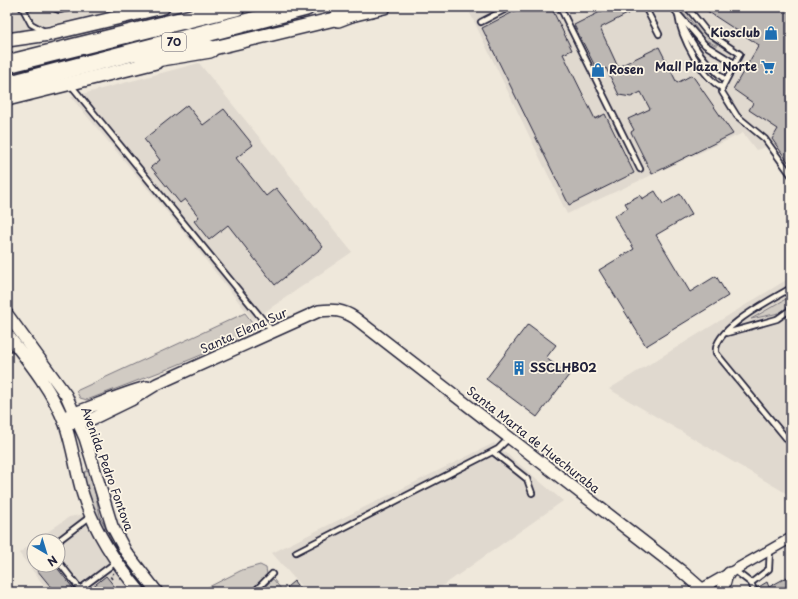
<svg xmlns="http://www.w3.org/2000/svg" width="798" height="599" font-family="'Playpen Sans',sans-serif">
  <style>
    .built { fill: #e0d9cf }
    .green { fill: #d1cbc3; stroke: #7a767f }
    .building { fill: #bcb7b3; stroke: #22223b }
    .lines { fill: none; stroke-linecap: round; stroke-linejoin: round }
    .service-casing { stroke: #22223b; stroke-width: 8 }
    .minor-casing { stroke: #22223b; stroke-width: 12 }
    .tertiary-casing { stroke: #22223b; stroke-width: 14 }
    .secondary-casing { stroke: #22223b; stroke-width: 16 }
    .motorway-casing { stroke: #22223b; stroke-width: 20 }
    .path { stroke: #22223b; stroke-width: 1.5; stroke-dasharray: 3 3; stroke-linecap: butt }
    .service { stroke: #fcf5e5; stroke-width: 4.5 }
    .minor { stroke: #fcf5e5; stroke-width: 9 }
    .tertiary { stroke: #fcf5e5; stroke-width: 11 }
    .secondary { stroke: #fcf5e5; stroke-width: 13 }
    .motorway { stroke: #fcf5e5; stroke-width: 17 }
    .labels { text-anchor: middle; stroke-width: 3.5; stroke-linejoin: round; paint-order: stroke }
    .shield { fill: #fcf5e5; stroke: #63616e; stroke-width: 1 }
    .shield-label { font-size: 11px; font-weight: bold; fill: #22223b }
    .poi-label { font-size: 12px; font-weight: bold; fill: #22223b; stroke: #fcf5e5; text-anchor: end }
    .street-label { font-size: 12px; fill: #22223b; stroke: #fcf5e5 }
  </style>
  <rect width="100%" height="100%" fill="#efe8db"/>
  <filter id="ink" filterUnits="userSpaceOnUse"><feTurbulence type="fractalNoise" baseFrequency=".025" numOctaves="2"/><feDisplacementMap in="SourceGraphic" scale="8" xChannelSelector="R" yChannelSelector="G"/><feConvolveMatrix kernelMatrix="1 2 1 2 8 2 1 2 1" color-interpolation-filters="sRGB"/></filter>
  <g filter="url(#ink)">
    <path class="built" d="M7,7H131L29,29L7,32Z
      M467,7H791V182L766,147L756,150L743,133L567,214Z
      M199,63L352,252L253,320L182,230L71,97Z
      M791,277V496L609,389Z
      M494,443L563,501L434,592H306L272,553Z
      M85,514L109,562L132,589L128,592H49L19,553L34,542V565H58V541H35L69,517Z"/>
    <path class="green" d="M676,7H683L704,33L718,45H715L704,39L691,21Z
      M791,296V305L784,312L751,319Z
      M245,313L259,331L165,370L87,400L80,398L76,391Z
      M86,471L91,473L100,516L111,540L124,563L114,550L90,504L83,475Z
      M260,565L266,568L267,574L249,592H215L214,590L211,592H199L242,570Z
      M273,579L282,590L287,587L289,592H260Z"/>
    <path class="building" d="M523,7H551L572,50L563,54L595,119L605,114L634,173L569,205L482,28Z
      M610,7H641L600,28L618,67L659,47L677,83L692,75L733,134L652,174L631,132L634,130L628,119L650,109L641,92L631,97L619,95L606,68L598,72L574,25Z
      M701,7H791V166L772,139L778,129L749,110L753,103L733,89L759,45Z
      M187,105L203,125L224,109L253,145L236,158L266,196L276,188L323,247L275,285L228,225L209,240L194,221L199,217L185,199L180,203L151,167L160,160L144,139Z
      M655,191L663,204L680,194L692,214L656,235L690,292L716,276L728,296L646,346L599,270L634,249L614,216L628,208L625,203L640,195L642,199Z
      M528,324L556,345L546,358L569,375L537,417L486,379Z
      M33,565H55L76,592H55Z
      M791,575V592H759L757,588L767,582L769,587Z
      M106,576L119,592H86Z
      M294,581L302,592H289L287,587Z"/>
    <g class="lines">
      <defs>
        <path id="service" d="M22,7L31,24L44,31
          M51,7L59,10L73,7
          M560,7L640,169
          M645,7L659,34
          M672,7L705,45L734,63
          M687,7L707,32L740,54L722,88V92L737,116L765,139L791,175
          M22,8L30,7
          M678,15C681,38 701,76 722,88
          M481,22L510,7
          M681,22C690,42 706,64 723,78
          M70,84L272,331
          M791,288C773,299 712,329 716,353L791,444
          M727,333L777,319L791,309
          M493,452L527,479L532,493
          M58,541L91,516
          M296,552L498,449L509,438
          M58,561L80,589L116,562
          M734,570L751,583L755,592
          M751,583L769,569L770,549
          M254,592L272,574"/>
        <path id="minor" d="M696,592L791,538"/>
        <path id="tertiary" d="M7,314L66,395L85,438L112,526L126,552L157,592
          M7,334C29,362 52,390 65,424C73,447 76,472 83,495C95,532 115,562 140,592
          M69,415C95,406 120,394 147,387
          M65,424L92,419L131,400L157,384L319,311C333,309 343,310 355,318L680,570L705,592
          M722,592L726,578L729,573"/>
        <path id="secondary" d="M7,40L49,34L163,7
          M201,51L384,7
          M7,99L156,62"/>
        <path id="motorway" d="M338,18L367,7
          M144,60L210,49
          M7,64L236,7
          M7,85L306,7"/>
      </defs>
      <use href="#service" class="service-casing"/>
      <use href="#minor" class="minor-casing"/>
      <use href="#tertiary" class="tertiary-casing"/>
      <use href="#secondary" class="secondary-casing"/>
      <use href="#motorway" class="motorway-casing"/>
      <path class="path" d="M112,579L110,576L114,573"/>
      <use href="#service" class="service"/>
      <use href="#minor" class="minor"/>
      <use href="#tertiary" class="tertiary"/>
      <use href="#secondary" class="secondary"/>
      <use href="#motorway" class="motorway"/>
    </g>
  </g>
  <defs>
    <symbol id="shop-bare" viewBox="-9 -9 18 18"><path d="M-5-2.5h2.3a2.7 3.5 0 0 1 5.4 0H5L5.5 6h-11ZM-1.5-2.5h3a1.5 2.3 0 0 0-3 0Z" fill="#1f6fb2" stroke="#fcf5e5" stroke-width="2.5" paint-order="stroke"/></symbol>
    <symbol id="supermarket-bare" viewBox="-9 -9 18 18"><path d="M-6-5.5h2.5l.6 2H6L4.5 2H-2.5L-4.4-4H-6ZM-1.5 3.2a1.3 1.3 0 1 0 .1 0ZM3 3.2a1.3 1.3 0 1 0 .1 0Z" fill="#1f6fb2" stroke="#fcf5e5" stroke-width="2.5" paint-order="stroke"/></symbol>
    <symbol id="building-bare" viewBox="-9 -9 18 18"><path d="M-4-6H4V6H1V3H-1V6H-4ZM-2.5-4.3h1.7v1.8h-1.7ZM.8-4.3h1.7v1.8H.8ZM-2.5-1h1.7V.8h-1.7ZM.8-1h1.7V.8H.8Z" fill="#1f6fb2" stroke="#fcf5e5" stroke-width="2.5" paint-order="stroke"/></symbol>
  </defs>
  <g fill-rule="evenodd">
    <use href="#shop-bare" x="761" y="23" width="20" height="20"/>
    <use href="#supermarket-bare" x="758" y="57" width="20" height="20"/>
    <use href="#shop-bare" x="588" y="60" width="20" height="20"/>
    <use href="#building-bare" x="509" y="358" width="20" height="20"/>
  </g>
  <g class="labels">
    <rect class="shield" x="162" y="33" width="24" height="18" rx="3"/>
    <g class="shield-label">
      <text x="174" y="46">70</text>
    </g>
    <g class="poi-label">
      <text x="760" y="37">Kiosclub</text>
      <text x="757" y="71">Mall Plaza Norte</text>
      <text x="609" y="74" text-anchor="start">Rosen</text>
      <text x="530" y="372" text-anchor="start">SSCLHB02</text>
    </g>
    <g class="street-label">
      <text transform="translate(244 331) rotate(-24)" y="4">Santa Elena Sur</text>
      <text transform="translate(533 440) rotate(38)" y="4">Santa Marta de Huechuraba</text>
      <text transform="translate(107 469) rotate(70)" y="4">Avenida Pedro Fontova</text>
    </g>
  </g>
  <rect width="798" height="599" fill="none" stroke="#fcf5e5" stroke-width="24"/>
  <rect x="12" y="12" width="774" height="575" fill="none" stroke="#22223b" stroke-width="1.5" filter="url(#ink)"/>
  <g transform="translate(46 553) rotate(142)"><circle r="19" fill="#fcf5e5" stroke="#a5a1a1"/>
  <path d="M0-3L7 15L0 10L-7 15Z" fill="#1f6fb2"/>
  <text y="-6" font-size="11" font-weight="bold" text-anchor="middle" fill="#22223b">N</text>
  </g>
</svg>
